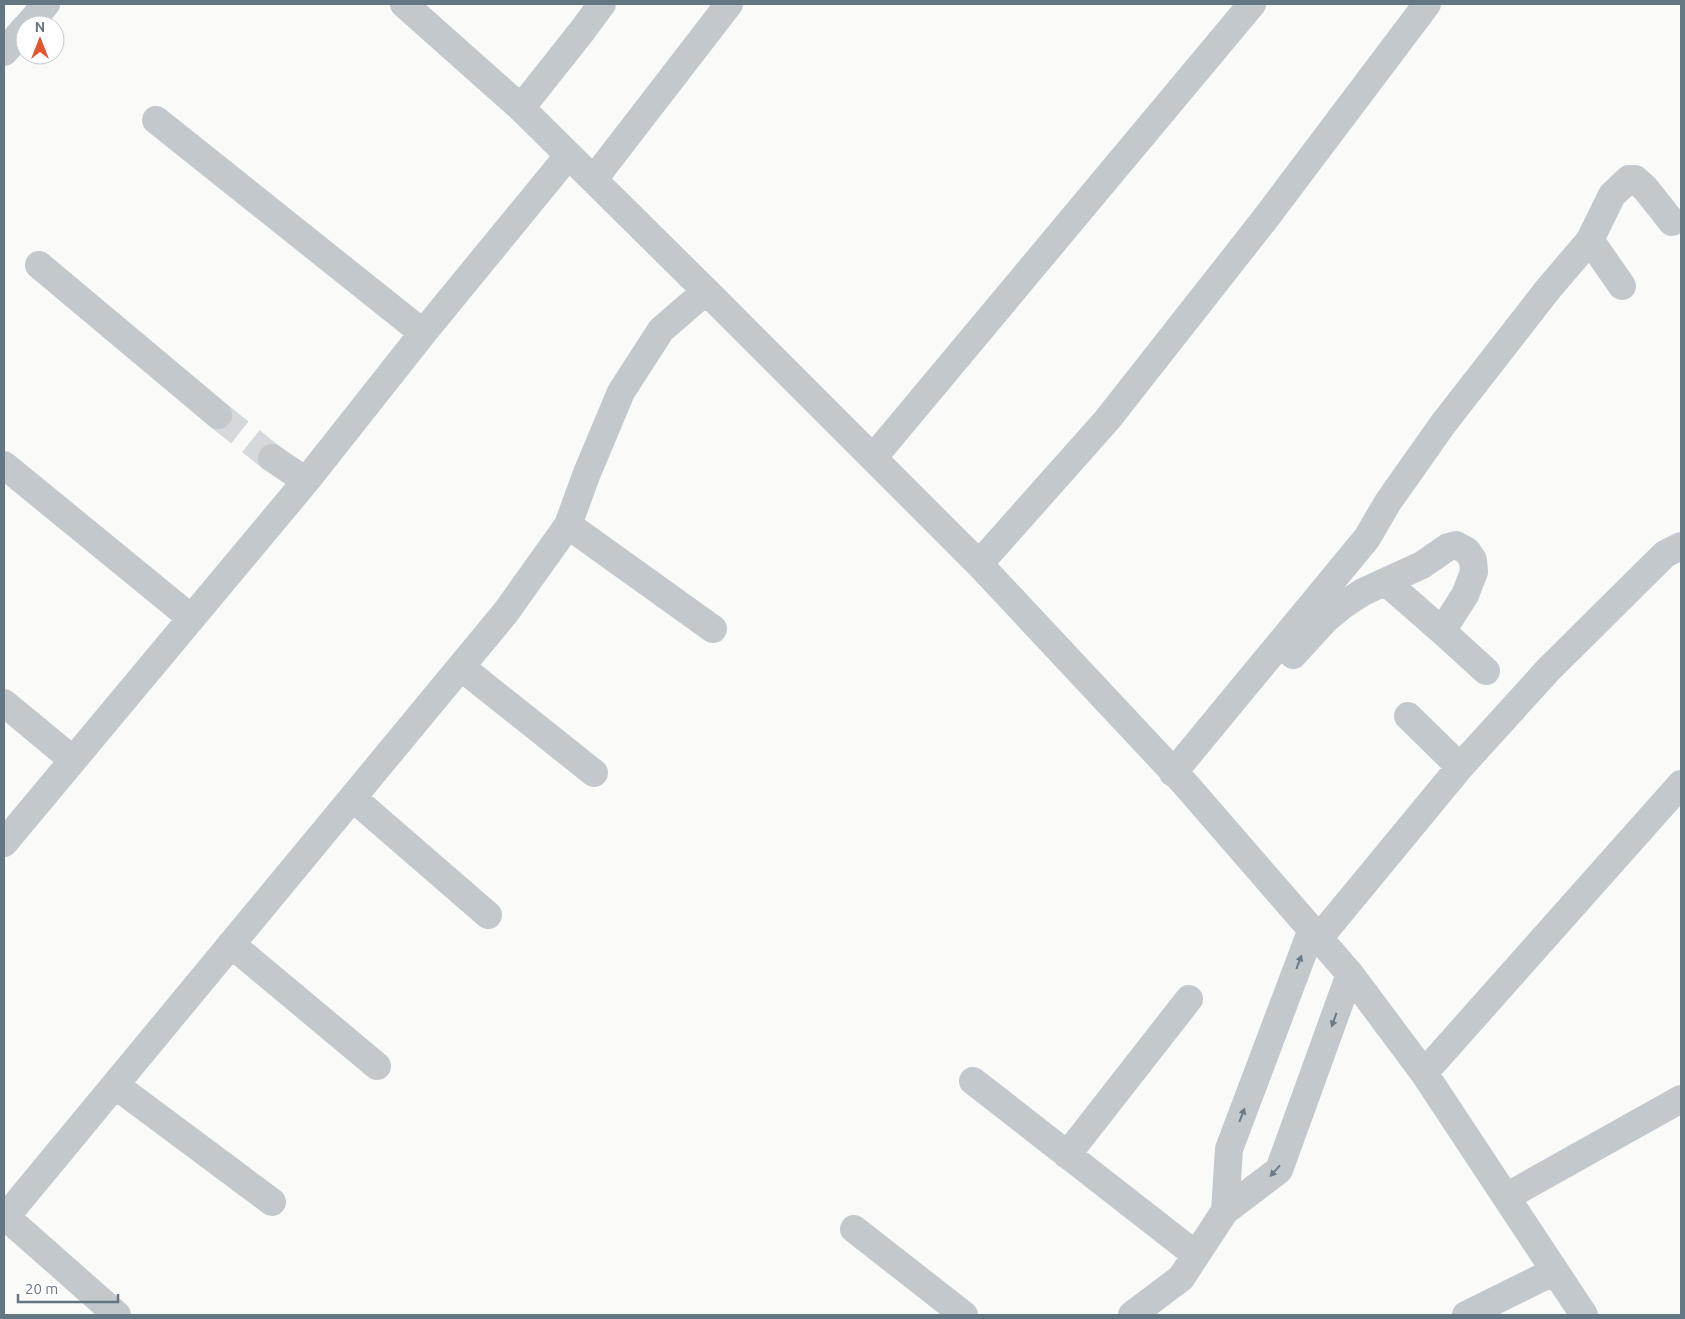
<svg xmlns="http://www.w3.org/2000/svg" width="1685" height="1319" font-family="Ubuntu,sans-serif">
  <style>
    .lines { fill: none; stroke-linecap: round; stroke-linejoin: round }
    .minor-tunnel { stroke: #d5d9db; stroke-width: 28; stroke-dasharray: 28 14; stroke-linecap: butt }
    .minor { stroke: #c3c8cc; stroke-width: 28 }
    .oneway { fill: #6a7a87 }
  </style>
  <rect width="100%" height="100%" fill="#fafaf8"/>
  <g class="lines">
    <path class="minor-tunnel" d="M218,415L272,458"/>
    <path class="minor" d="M404,4L521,108L706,291L979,564L1186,785L1350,974L1424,1073L1584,1315
      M28,25L46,4
      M4,52L25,28
      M521,108L582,31L602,4
      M156,120L423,333
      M594,179L729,4
      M1590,240L1622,286
      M39,265L218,415
      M272,458L306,481
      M873,458L1252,4
      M4,465L191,618
      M568,525L713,629
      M979,564L1107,420L1265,219L1427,4
      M1386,582L1442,631
      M1293,655L1325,620L1343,605L1363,592L1422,565L1448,547L1456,545L1467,551L1473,560L1474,572L1465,595L1442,631L1486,671
      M461,667L594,773
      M4,703L73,760
      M1408,716L1460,767
      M1173,773L1367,538L1388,502L1443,424L1549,288L1590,240L1612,195L1629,179H1635L1645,188L1672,222
      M353,798L488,915
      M4,843L306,481L423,333L568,156
      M1312,929L1229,1149L1225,1211L1279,1170L1350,974
      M1319,938L1460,767L1500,723L1548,670L1665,554L1681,546
      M231,944L377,1066
      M1424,1073L1681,784
      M973,1081L1196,1255
      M115,1085L272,1202
      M1067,1155L1189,999
      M1506,1197L1681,1099
      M6,1217L117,1315
      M4,1219L506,612L568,525L587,473L621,392L661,330L706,291
      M854,1229L964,1315
      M1132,1315L1181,1278L1225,1211
      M1466,1315L1555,1271"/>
  </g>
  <defs><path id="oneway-solid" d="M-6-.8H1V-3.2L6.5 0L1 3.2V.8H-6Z" transform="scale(1.25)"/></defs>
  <g class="oneway">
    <use href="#oneway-solid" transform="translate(1299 962) rotate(-69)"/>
    <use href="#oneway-solid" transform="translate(1334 1020) rotate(110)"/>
    <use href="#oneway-solid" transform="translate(1242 1115) rotate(-69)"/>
    <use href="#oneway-solid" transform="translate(1275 1171) rotate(132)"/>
  </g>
  <rect width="1685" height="1319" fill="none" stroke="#657683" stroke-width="10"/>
  <g transform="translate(40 40)"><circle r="24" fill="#ffffff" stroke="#c1c8cd"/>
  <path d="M0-4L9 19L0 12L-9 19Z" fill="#e4572e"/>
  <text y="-8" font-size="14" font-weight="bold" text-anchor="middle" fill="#657683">N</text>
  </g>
  <path d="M18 1294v8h100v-8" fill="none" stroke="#657683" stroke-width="2.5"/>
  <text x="25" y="1294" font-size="15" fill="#657683" stroke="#ffffff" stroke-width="4" paint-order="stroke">20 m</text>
</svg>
